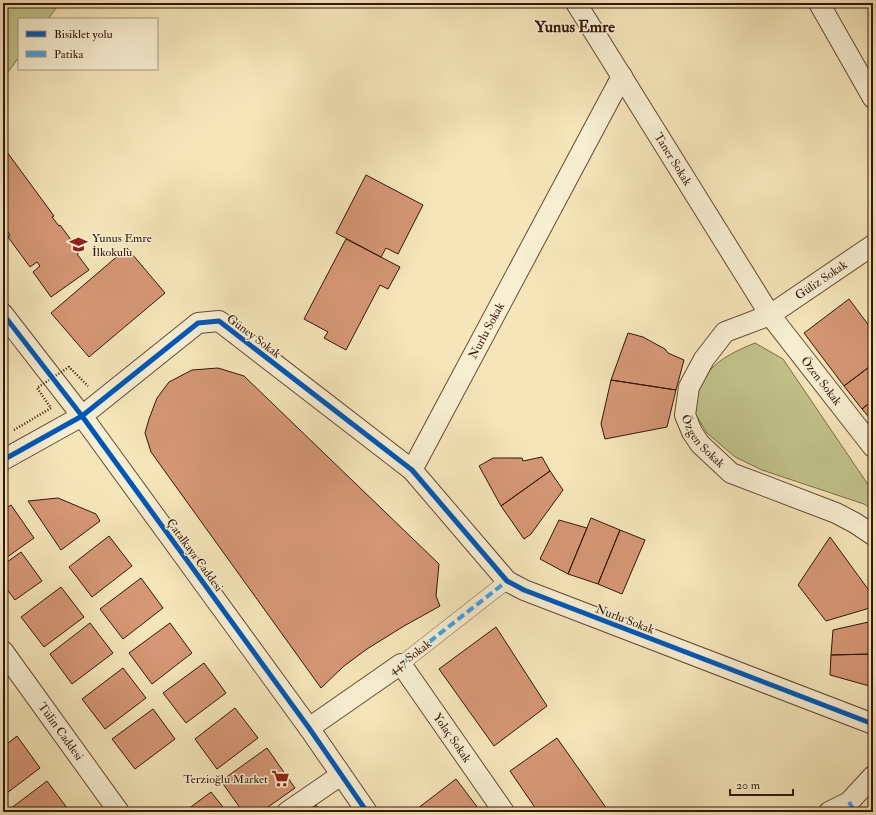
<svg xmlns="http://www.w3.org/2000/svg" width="876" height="815" font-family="'IM FELL Double Pica',serif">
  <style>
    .park { fill: #c2c38b; stroke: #7c6c48 }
    .building { fill: #d59776; stroke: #361506 }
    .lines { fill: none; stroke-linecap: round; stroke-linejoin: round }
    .pedestrian-casing { stroke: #664933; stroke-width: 16 }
    .minor-casing { stroke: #664933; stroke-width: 22 }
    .pedestrian { stroke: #f8efd2; stroke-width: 15 }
    .minor { stroke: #f8efd2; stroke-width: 20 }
    .path-bridge { stroke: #361506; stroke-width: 2.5; stroke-dasharray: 1 2; stroke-linecap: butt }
    .quiet { stroke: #3fa2e9; stroke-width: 4; stroke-dasharray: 8 4; stroke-linecap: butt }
    .cycleway-casing { stroke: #f8efd2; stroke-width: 8 }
    .cycleway { stroke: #0057b8; stroke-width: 5 }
    .labels { text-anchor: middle; stroke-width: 3; stroke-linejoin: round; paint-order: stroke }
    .street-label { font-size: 12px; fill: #361506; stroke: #f8efd2 }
    .poi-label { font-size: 12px; fill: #361506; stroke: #f8efd2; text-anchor: start }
    .district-label { font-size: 16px; font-weight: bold; fill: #361506; stroke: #f8efd2 }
  </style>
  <rect width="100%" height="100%" fill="#f5e6ba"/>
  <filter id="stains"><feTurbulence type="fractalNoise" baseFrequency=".005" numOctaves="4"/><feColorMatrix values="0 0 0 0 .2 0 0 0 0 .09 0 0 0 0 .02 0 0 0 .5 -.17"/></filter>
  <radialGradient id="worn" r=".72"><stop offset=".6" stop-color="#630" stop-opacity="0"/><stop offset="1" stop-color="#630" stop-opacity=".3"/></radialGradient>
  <path class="park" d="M3,3H50L57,7L48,19H19V57L5,76L3,75Z
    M755,343L783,359L869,486L873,490V510L864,504L762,470L735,457L707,433L694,412C696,404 696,392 700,385C711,362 733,352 755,343Z"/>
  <path class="building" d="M7,152L54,216L52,217L59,226L60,225L80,252L77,254L89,270L51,297L33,272L40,266L37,262L30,267L8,237L10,236L8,232L3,235V155Z
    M366,175L423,205L398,254L386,248L381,257L336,233Z
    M346,239L400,267L388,289L380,285L346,350L324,338L328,332L304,319Z
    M127,248L165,293L89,357L51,313Z
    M849,299L873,331V364L844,386L804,333Z
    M628,333L643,337L665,349L668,353L684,360L676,390L611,380Z
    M873,364V400L862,409L844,386Z
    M218,368L244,376L439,564L436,596L440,606L404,626L367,649L344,666L321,688L151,452L145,433L149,419L157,398L169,382L192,370Z
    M611,380L676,390L667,427L605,439L601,424Z
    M873,400V422L862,409Z
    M542,457L550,471L501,506L479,466L493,458H522L523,461Z
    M550,471L563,490L531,534L524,539L501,506Z
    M58,498L96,514L100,521L61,550L28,501Z
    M11,505L34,538L3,560V510Z
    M591,518L620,530L598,584L568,574Z
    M559,520L587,528L568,574L540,559Z
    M620,530L645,540L622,594L598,584Z
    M109,536L132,566L92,597L69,567Z
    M830,537L873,596V607L826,621L798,585Z
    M21,552L42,581L15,600L3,584V565Z
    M141,578L163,608L123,639L100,609Z
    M61,587L84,617L44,647L21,617Z
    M873,621V654L831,655L833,630Z
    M90,623L113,653L72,684L50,654Z
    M170,623L192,653L152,684L129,653Z
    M496,627L547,706L494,746L439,669Z
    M873,654V687L830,675L831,655Z
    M204,663L226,693L186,723L163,693Z
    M123,668L146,698L105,729L82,699Z
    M235,708L258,738L217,769L195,739Z
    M153,709L175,739L135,769L112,739Z
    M17,736L40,768L3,796V747Z
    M557,738L609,812H538L510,771Z
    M267,748L295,788L261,812H243L221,781Z
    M456,779L481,812H413Z
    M47,781L70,812H6Z
    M211,792L227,812H184Z
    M316,805L321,812H306Z"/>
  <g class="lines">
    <defs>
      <path id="pedestrian" d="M401,664L507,581"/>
      <g id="minor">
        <path id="s1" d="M576,3L770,315L873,447"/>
        <path d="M819,3L873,98"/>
        <path id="s2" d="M873,245L770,315L725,332L704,359L689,387L685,415L692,432L700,444L731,473L836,513L855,523L873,535"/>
        <path d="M3,314L82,416L309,728L367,812"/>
        <path d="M3,460L82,416L198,323L219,321L412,470L507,581L524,590L873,724"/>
        <path id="s3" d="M412,470L622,76"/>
        <path id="s4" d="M3,651L119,812"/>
        <path id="s5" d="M309,728L401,664L504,812"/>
        <path d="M287,812L341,775"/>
        <path d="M829,812L849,802L873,776"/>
      </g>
    </defs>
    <use href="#pedestrian" class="pedestrian-casing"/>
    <use href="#minor" class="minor-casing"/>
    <use href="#pedestrian" class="pedestrian"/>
    <use href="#minor" class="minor"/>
    <path class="path-bridge" d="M14,430L51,408L37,388L69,367L88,386"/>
    <path class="quiet" d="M401,664L507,581
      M849,802L855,812"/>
    <defs>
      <path id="cycleway" d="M3,314L82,416L309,728L367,812
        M3,460L82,416L198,323L219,321L412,470L507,581L524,590L873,724"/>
    </defs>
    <use href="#cycleway" class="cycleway-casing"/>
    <use href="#cycleway" class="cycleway"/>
  </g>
  <defs>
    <symbol id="school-bare" viewBox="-9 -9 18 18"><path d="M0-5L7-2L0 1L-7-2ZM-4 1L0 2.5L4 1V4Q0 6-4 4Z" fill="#8f2418" stroke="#f8efd2" stroke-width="2.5" paint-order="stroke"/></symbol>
    <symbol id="supermarket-bare" viewBox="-9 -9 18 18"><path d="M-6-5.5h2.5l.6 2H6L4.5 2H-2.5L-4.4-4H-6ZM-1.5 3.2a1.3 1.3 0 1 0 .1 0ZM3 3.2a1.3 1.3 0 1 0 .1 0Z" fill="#8f2418" stroke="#f8efd2" stroke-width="2.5" paint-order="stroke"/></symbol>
  </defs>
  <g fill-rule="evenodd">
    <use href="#school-bare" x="66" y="232" width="25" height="25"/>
    <use href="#supermarket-bare" x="268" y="766" width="25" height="25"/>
  </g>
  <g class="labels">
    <g class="street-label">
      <text dy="4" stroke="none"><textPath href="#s1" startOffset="184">Taner Sokak</textPath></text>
      <text transform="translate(821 280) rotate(-34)" y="4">Güliz Sokak</text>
      <text dy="4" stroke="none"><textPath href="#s3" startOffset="158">Nurlu Sokak</textPath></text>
      <text transform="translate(254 336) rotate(37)" y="4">Güney Sokak</text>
      <text dy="4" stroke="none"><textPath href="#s1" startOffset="451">Özen Sokak</textPath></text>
      <text dy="4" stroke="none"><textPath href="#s2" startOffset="299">Özgen Sokak</textPath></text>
      <text transform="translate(195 555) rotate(54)" y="4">Çatalkaya Caddesi</text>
      <text transform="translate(625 619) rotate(21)" y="4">Nurlu Sokak</text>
      <text transform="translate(410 657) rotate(-37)" y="4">447 Sokak</text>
      <text dy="4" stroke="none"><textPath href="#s4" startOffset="99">Tülin Caddesi</textPath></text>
      <text dy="4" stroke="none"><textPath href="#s5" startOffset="202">Yolaç Sokak</textPath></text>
    </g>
    <g class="poi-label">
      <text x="92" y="242">Yunus Emre<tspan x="92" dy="14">İlkokulu</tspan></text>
      <text x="268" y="783" text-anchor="end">Terzioğlu Market</text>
    </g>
    <g class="district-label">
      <text x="575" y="32">Yunus Emre</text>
    </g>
  </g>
  <rect width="876" height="815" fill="none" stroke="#f5e6ba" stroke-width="16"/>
  <rect x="4" y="4" width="868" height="807" fill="none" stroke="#361506" stroke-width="2"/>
  <rect x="8" y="8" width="860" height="799" fill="none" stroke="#361506"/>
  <rect x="18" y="18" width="140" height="52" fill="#f8efd2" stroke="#aa9880"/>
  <rect x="26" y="31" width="20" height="6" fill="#0057b8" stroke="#aa9880"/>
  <text x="54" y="38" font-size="12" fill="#361506">Bisiklet yolu</text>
  <rect x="26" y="51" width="20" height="6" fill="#3fa2e9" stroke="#aa9880"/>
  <text x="54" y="58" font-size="12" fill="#361506">Patika</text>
  <path d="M730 789v6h63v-6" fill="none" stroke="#361506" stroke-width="2"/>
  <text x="736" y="789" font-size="12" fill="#361506" stroke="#f8efd2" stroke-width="3" paint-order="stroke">20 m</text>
  <rect width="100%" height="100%" filter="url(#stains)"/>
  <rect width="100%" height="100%" fill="url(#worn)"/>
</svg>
